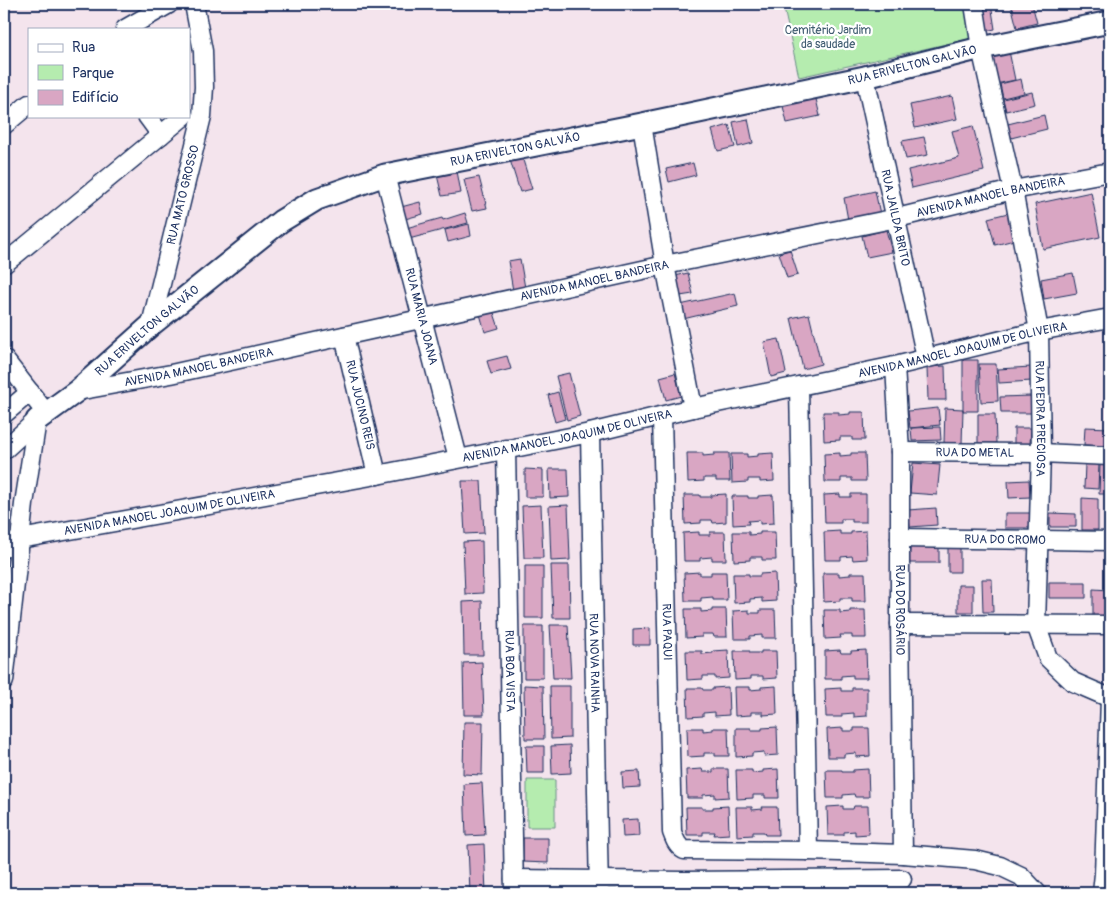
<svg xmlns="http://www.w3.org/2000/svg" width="1114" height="897" font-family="Pangolin,sans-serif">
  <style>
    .green { fill: #b5ecaf; stroke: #688e86 }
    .building { fill: #d9a6c3; stroke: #1b2f5e }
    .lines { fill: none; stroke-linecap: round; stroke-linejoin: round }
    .minor-casing { stroke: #1b2f5e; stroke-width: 21 }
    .major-casing { stroke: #1b2f5e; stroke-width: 25 }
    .minor { stroke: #fff; stroke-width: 18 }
    .major { stroke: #fff; stroke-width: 21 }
    .labels { text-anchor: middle; stroke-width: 4.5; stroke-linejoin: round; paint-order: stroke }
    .park-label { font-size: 12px; fill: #425e72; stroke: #fff }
    .street-label { font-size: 12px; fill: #1b2f5e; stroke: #fff }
  </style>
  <rect width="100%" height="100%" fill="#f4e4ed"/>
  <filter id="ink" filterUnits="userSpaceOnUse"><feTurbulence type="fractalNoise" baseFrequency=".02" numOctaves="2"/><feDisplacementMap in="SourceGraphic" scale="10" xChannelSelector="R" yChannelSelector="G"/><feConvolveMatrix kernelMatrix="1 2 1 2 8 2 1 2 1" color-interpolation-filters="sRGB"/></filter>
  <g filter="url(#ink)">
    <path class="green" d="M783,4H967L973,38L799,77Z
      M527,780H555V827H527Z"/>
    <path class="building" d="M981,4H991L995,29L985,31Z
      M1011,4H1032L1037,23L1017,28Z
      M1009,51L1015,80L996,84L991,55Z
      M1021,79L1024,93L1003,98L1000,84Z
      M1032,92L1035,104L1006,111L1003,99Z
      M815,95L820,116L787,123L782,102Z
      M952,96L957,119L915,128L910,105Z
      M1044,115L1047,129L1011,138L1008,124Z
      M748,119L753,143L738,147L733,122Z
      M729,125L735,147L718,151L712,130Z
      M973,126L984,171L912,188L908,170L959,158L952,131Z
      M924,137L928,155L906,159L902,141Z
      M522,157L532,189L520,192L510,160Z
      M693,163L696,175L669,182L666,169Z
      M457,171L461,193L442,196L437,175Z
      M479,177L487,208L472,211L464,180Z
      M875,191L880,214L848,220L844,198Z
      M1091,192L1100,237L1043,249L1035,204Z
      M420,202L423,214L405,219L401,207Z
      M465,213L468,223L409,239L406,228L442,218L443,220Z
      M1008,213L1014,240L995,245L988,218Z
      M469,224L471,236L448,242L445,230Z
      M886,230L892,252L867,257L862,236Z
      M790,250L798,275L787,278L779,253Z
      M520,259L525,288L513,291L508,261Z
      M688,273L693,294L680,296L675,276Z
      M1073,273L1077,293L1044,299L1041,279Z
      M735,293L738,306L683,319L680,305Z
      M493,310L499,328L485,332L480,314Z
      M809,314L821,364L803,369L791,318Z
      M779,339L786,373L771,377L764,342Z
      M507,356L511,369L491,374L487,361Z
      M963,360H978V411H963Z
      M979,364H996L998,401L981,402Z
      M945,366L946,400H928L927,367Z
      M1031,367L1032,381L999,383L998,369Z
      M569,373L580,416L567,420L556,376Z
      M675,373L681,396L666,400L660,377Z
      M558,392L565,419L555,422L548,395Z
      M1031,396V413H1001L1000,397Z
      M938,408L940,425L910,428L908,411Z
      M945,408L963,409L962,444L944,443Z
      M823,412H839V415L850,414V412H864L865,440H852V437H840V440L824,441Z
      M978,414H995L996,443H978Z
      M940,427L941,440L912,441L911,428Z
      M1085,427L1110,428V446L1084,445Z
      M1014,428H1031L1030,444H1014Z
      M687,453H703V456L714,455V453H729L730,481H716V478H704V481L688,482Z
      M773,453L774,481L760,482V479H748V482L732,483L731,454H747V457L758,456V454Z
      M840,453V456L851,455V453H865L866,481H852V478H841V482H825L824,454Z
      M913,463L940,465L937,495L910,493Z
      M1085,464H1099L1098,489L1084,488Z
      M1100,464L1110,465V494H1099Z
      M525,469L543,470V497H525Z
      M549,469H568L569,497L550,498Z
      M1029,480L1030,497L1009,498L1008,481Z
      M462,481H481L484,533L465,534Z
      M726,494V522L713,523L712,520H701V523L685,524L684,495H700V497H711V495Z
      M840,494V497H851V494H866V522H852V519H841V523H825L824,495Z
      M773,495L774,523L760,524V520L748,521L749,524L733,525L732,496H748V498H758V496Z
      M1082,498L1098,499V530H1082Z
      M541,505L543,558H524L522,506Z
      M568,505L570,560L551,561L549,506Z
      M936,508L937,525L910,527L908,510Z
      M1005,513H1030V528H1005Z
      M1050,513L1076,514V527H1050Z
      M840,531V534H851V532L866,531L867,559L853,560L852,556L841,557V560H825L824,532Z
      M699,532V535H710V532H725L726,560H712V557L700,558V561H684L683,533Z
      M733,532H749V535L760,534V532H775L776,560H762V557H750V560L734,561Z
      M482,541L483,593L465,594L463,542Z
      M910,546H939V563H909Z
      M948,547H960V572H948Z
      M551,565H569L570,618H553Z
      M525,566H543V618H525Z
      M700,572V575H711V572H726L727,600H713V597L701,598V601H685L684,573Z
      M775,573L776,601L762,602V598L750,599V602L734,603L733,574H749V576H760V574Z
      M823,573H839V576L850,575V573H865L866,601H852V598H840V601L824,602Z
      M982,579H992L993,612H983Z
      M1049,582H1086V598H1049Z
      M958,585H973V612H958Z
      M1093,589L1110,590V617L1093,616Z
      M482,601L483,655H464L463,602Z
      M685,609H701V612L712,611V609H726L727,637H714L713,634H702V637L686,638Z
      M749,610V613H760V610H775L776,638H762V635L750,636V639H734L733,611Z
      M824,610H840V613L850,612V610H865L866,638H852V635H840L841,638L825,639Z
      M550,625H568L571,678H553Z
      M524,626H543V678H524Z
      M650,628V645H633V629Z
      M728,650L729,678L715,679V676H703V679L687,680L686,651H702V654L713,653V651Z
      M840,650L841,653H851V651L866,650L867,678H853V675L841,676V679H825V651Z
      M734,651H750V653H761V651H776L777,678L763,679V676H751V679L735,680Z
      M482,662L484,715H464L463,663Z
      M524,685L543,686L544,739H525Z
      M550,686H570V738L551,739Z
      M776,686L777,714L763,715V712H751V715L735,716L734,687H750V690L761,689V687Z
      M728,687L729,715L715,716V712L703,713V716L688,717L687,688H702L703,690H713V688Z
      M841,688V691H852V688H867V716L854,717V713L842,714V717H826L825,689Z
      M464,722H483L482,775L463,774Z
      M777,727L778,755L764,756V752L752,753V756L736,757V728H751V730H762V728Z
      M687,728H703V731L713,730V728H728L729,756H715V753H704V756L688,757Z
      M843,728V731H854V728H869L870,756L856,757V753L844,754V757H828L827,729Z
      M570,745L571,773L552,774L551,746Z
      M526,746H544V773H527Z
      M702,769L703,772H713V769H728L729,797L715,798V794L703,795V798H687L686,770Z
      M778,769L779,798H765V795H753V798L737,799L736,770H752V773L763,772V770Z
      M868,769L869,797H855L854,794L843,795V798H827L826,770H842V772H853V770Z
      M639,771L640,787L623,788L622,772Z
      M482,783L485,835L466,836L464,784Z
      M728,806L729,834L714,835L715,832H703V835H687L686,807H702V809H713V807Z
      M843,806V809H853L854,806H868L869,834L855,835V831L844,832V835H828L827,807Z
      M736,807H752V810L763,809L762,807H777L778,835H765L764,832H753V835L737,836Z
      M638,819L639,836L623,837L622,820Z
      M523,838H548V863L523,862Z
      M484,844L486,893H470L468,845Z"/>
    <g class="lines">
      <defs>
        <g id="minor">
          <path id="s1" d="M974,4L981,48L1013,190L1039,331L1041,453L1036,625L1048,658L1073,682L1110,698"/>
          <path d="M125,29L169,4"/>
          <path id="s2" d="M865,77L926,358"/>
          <path d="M147,116L161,135"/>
          <path d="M642,124L665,265L693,408"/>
          <path d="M4,125L29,104"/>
          <path id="s3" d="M385,175L458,458"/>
          <path d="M4,264L184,116"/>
          <path id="s4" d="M151,325L202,116L204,87L203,51L194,4"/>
          <path id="s5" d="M344,336L377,475"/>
          <path d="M4,359L46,413"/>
          <path id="s6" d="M895,366L900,452V624L903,854"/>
          <path d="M799,386L808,851"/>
          <path id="s7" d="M77,391L171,374L665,265L897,218L1013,190L1110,172"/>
          <path d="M4,414L30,392"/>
          <path id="s8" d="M662,416L672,832C675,840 677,846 684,850L808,851L903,854L975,860L1000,866L1021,876L1037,893"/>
          <path id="s9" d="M590,433L599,893"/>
          <path id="s10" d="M506,449L514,893"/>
          <path d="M4,450L37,420"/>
          <path id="s11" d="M900,452L1041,453L1110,456"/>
          <path id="s12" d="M900,538L1110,541"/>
          <path id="s13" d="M4,548L20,539L377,475L590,433L693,408L895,366L1039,331L1110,318"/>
          <path d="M900,624L1110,625"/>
          <path d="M4,681L24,504L37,420"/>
          <path d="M514,879L684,881L902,879"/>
          <path d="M1102,893L1104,874L1110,698"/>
        </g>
        <g id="major">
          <path id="s14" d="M37,420L77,391L151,325L281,221L317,199L385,175L642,124L865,77L981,48L1110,22"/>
        </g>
      </defs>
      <use href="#minor" class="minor-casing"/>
      <use href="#major" class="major-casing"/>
      <use href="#minor" class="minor"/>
      <use href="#major" class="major"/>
    </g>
  </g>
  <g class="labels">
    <g class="park-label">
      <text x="828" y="34">Cemitério Jardim<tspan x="828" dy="14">da saudade</tspan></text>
    </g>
    <g class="street-label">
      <text dy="4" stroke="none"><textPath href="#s14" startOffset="968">RUA ERIVELTON GALVÃO</textPath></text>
      <text dy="4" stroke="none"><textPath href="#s14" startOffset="562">RUA ERIVELTON GALVÃO</textPath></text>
      <text dy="4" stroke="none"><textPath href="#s4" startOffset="134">RUA MATO GROSSO</textPath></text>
      <text dy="4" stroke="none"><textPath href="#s7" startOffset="934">AVENIDA MANOEL BANDEIRA</textPath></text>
      <text dy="4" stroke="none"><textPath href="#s2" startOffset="144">RUA JAILDA BRITO</textPath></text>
      <text dy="4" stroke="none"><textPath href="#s7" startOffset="529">AVENIDA MANOEL BANDEIRA</textPath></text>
      <text dy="4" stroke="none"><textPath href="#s3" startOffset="146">RUA MARIA JOANA</textPath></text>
      <text dy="4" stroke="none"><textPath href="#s14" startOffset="142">RUA ERIVELTON GALVÃO</textPath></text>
      <text dy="4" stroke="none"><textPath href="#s13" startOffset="980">AVENIDA MANOEL JOAQUIM DE OLIVEIRA</textPath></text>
      <text dy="4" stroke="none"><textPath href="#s7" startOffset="124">AVENIDA MANOEL BANDEIRA</textPath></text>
      <text dy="4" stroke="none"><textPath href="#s5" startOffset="71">RUA JUCINO REIS</textPath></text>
      <text dy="4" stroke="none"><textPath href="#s1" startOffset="421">RUA PEDRA PRECIOSA</textPath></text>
      <text dy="4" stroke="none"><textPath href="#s13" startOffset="575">AVENIDA MANOEL JOAQUIM DE OLIVEIRA</textPath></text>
      <text dy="4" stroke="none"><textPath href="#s11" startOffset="75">RUA DO METAL</textPath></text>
      <text dy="4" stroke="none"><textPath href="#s13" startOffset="170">AVENIDA MANOEL JOAQUIM DE OLIVEIRA</textPath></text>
      <text dy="4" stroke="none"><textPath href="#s12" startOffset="105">RUA DO CROMO</textPath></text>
      <text dy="4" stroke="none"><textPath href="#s6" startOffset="244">RUA DO ROSÁRIO</textPath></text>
      <text dy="4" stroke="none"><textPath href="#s8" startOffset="216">RUA PAQUI</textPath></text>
      <text dy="4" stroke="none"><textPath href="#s9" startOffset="230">RUA NOVA RAINHA</textPath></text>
      <text dy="4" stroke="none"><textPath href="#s10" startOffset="222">RUA BOA VISTA</textPath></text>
    </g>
  </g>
  <rect width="1114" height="897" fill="none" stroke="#fff" stroke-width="20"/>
  <rect x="10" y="10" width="1094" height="877" fill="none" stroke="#1b2f5e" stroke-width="2" filter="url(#ink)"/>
  <rect x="28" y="28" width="162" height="90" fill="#ffffff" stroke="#a4acbf"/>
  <rect x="38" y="44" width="25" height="8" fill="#ffffff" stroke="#a4acbf"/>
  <text x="72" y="52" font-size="15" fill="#1b2f5e">Rua</text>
  <rect x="38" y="65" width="25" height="15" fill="#b5ecaf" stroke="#a4acbf"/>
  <text x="72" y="78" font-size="15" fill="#1b2f5e">Parque</text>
  <rect x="38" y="90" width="25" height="15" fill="#d9a6c3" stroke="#a4acbf"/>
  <text x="72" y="102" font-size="15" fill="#1b2f5e">Edifício</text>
</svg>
